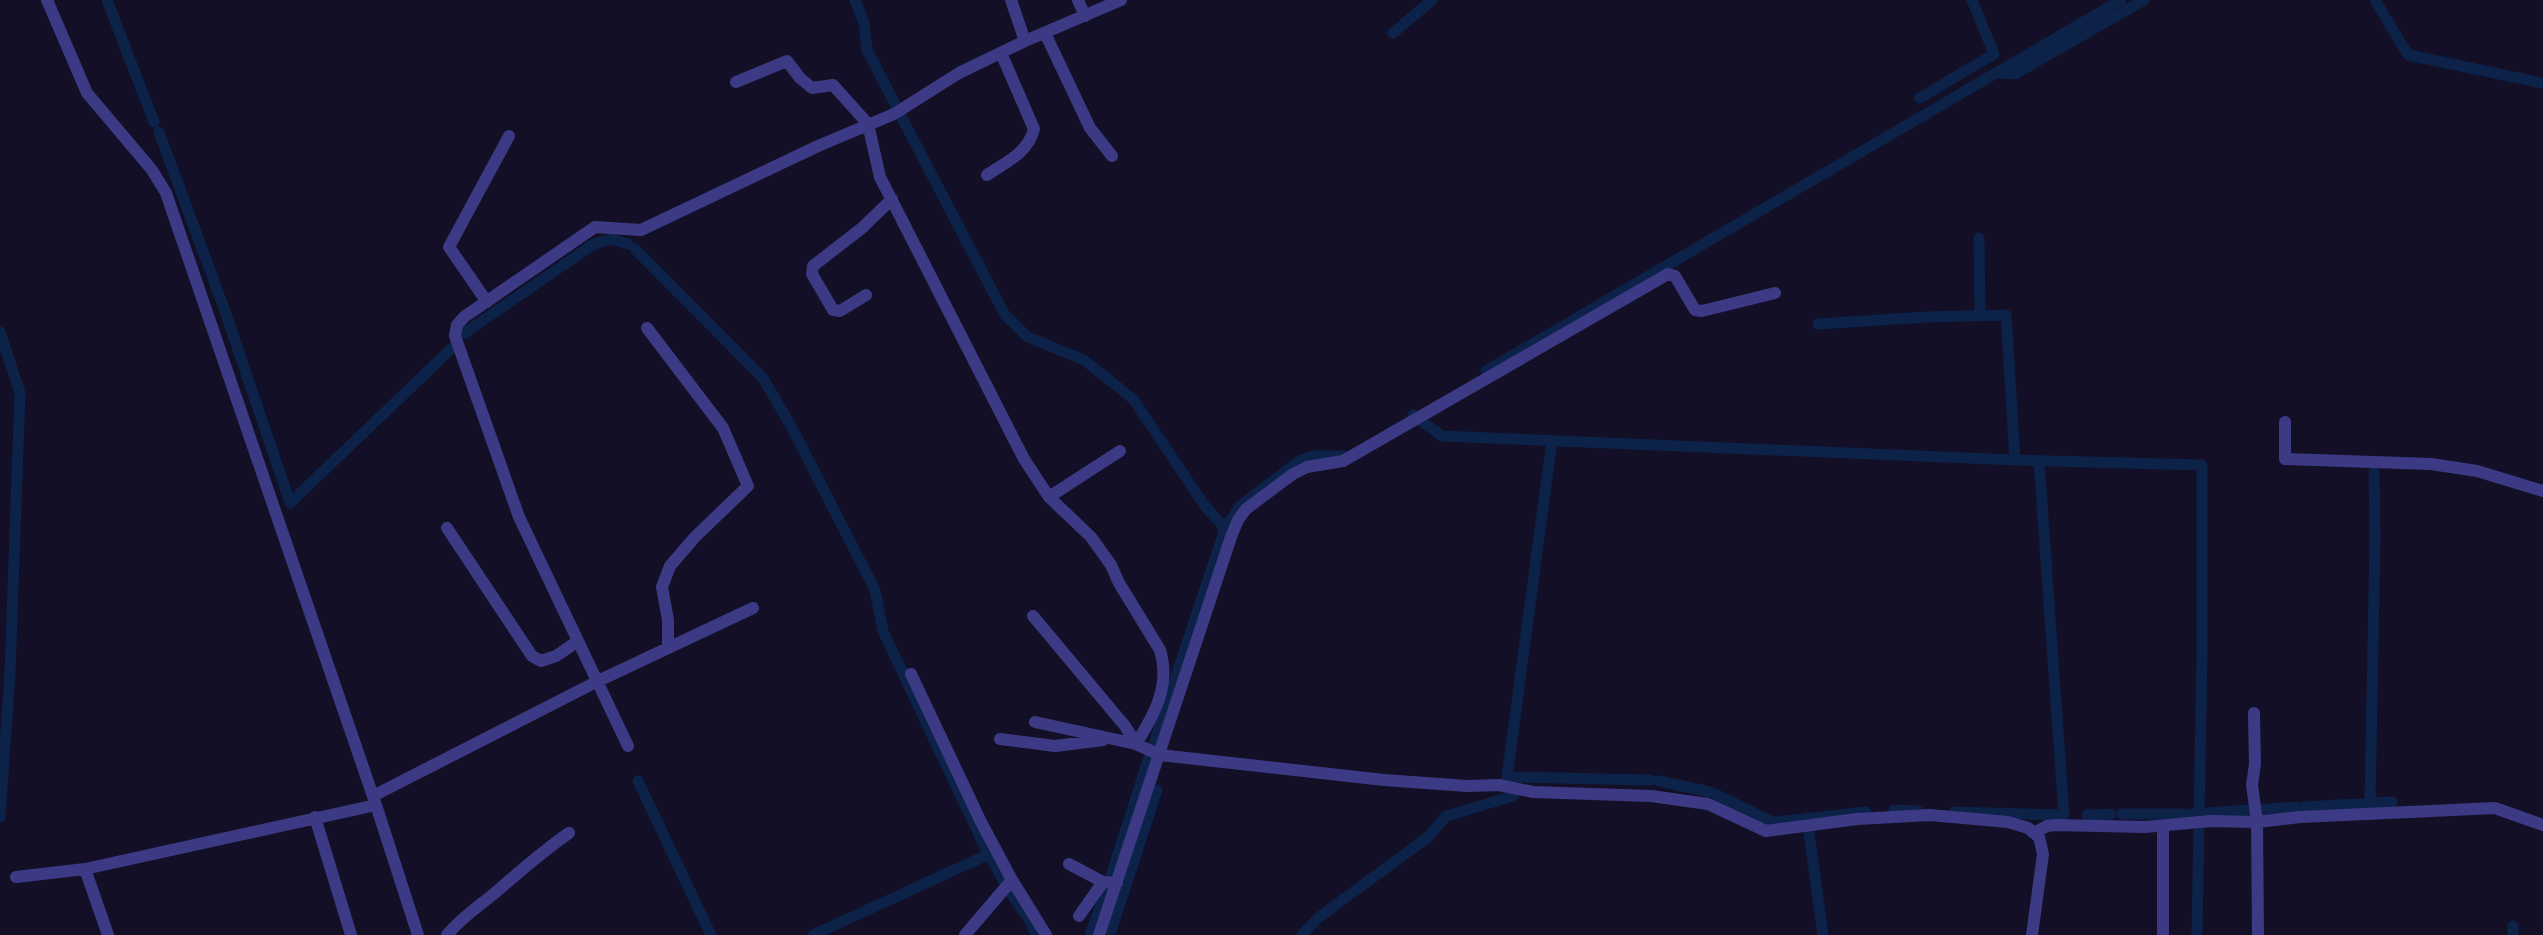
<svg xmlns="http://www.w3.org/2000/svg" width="2543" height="935" font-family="Rubik,sans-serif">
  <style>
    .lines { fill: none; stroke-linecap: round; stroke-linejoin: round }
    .canal { stroke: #0c2248; stroke-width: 11 }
    .minor { stroke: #3d3a85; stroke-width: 12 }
  </style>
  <rect width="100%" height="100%" fill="#130f26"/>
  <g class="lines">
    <path class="canal" d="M107,0L154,122
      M855,0L864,23L867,50L896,106
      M2375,0L2408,55L2543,83
      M1393,33L1432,0
      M1997,73L2015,74L2144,0
      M1920,98L1994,54L1972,0
      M901,116L1005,315L1028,337L1084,360L1133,399L1204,505L1225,528
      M159,132L225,311L290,503L452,348
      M1979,238L1980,316
      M635,249L763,378L791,426L875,590L883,631L983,843L1004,882
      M0,332L20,393L10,672L0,817
      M463,334L594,244L612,239L628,244
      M1486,371L2121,0
      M1413,415L1442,436L2015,460L2006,315L1926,317L1818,324
      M1552,440L1507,777L1651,780
      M2015,460L2202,465V651L2197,935
      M1223,532L1240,506L1299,461L1313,456H1343
      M1200,604L1222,538
      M1153,746L1198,610
      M638,781L711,935
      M1659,781L1710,792
      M1715,794L1772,822L1779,821
      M2370,803L2375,538L2374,472
      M2304,807L2392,802
      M1894,810L1918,811
      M2256,810L2296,807
      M1954,812L2064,815L2039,461
      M2122,814H2185
      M2193,814L2250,810
      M2087,815L2111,814
      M1807,818L1823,935
      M1785,821L1866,812
      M1111,876L1149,757
      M1008,889L1030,921L1036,935
      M1341,901L1428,837L1446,816L1513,796
      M1111,931L1157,790
      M813,935L989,854
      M1090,935L1108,886
      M1302,935L1317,919L1337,904
      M2513,935V926"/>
    <path class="minor" d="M47,0L87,93L152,170L166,193L376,805L418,935
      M1011,0L1025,41
      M1078,0L1085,16
      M1045,33L1090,128L1112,156
      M736,82L787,61L800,78L812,88L833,85L868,124L880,177L1024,459L1049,497L1091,537L1111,565L1119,583L1160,650C1171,686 1154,715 1136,744L1160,755L1384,780L1467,786L1499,785L1533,792L1651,796L1708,804L1766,831L1857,819L1930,815L2008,822L2028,828L2039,837L2043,854L2032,935
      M987,175C1006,162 1028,153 1034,129L1001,53
      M866,295L840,311L833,310L812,274L813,266L862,228L892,199
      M487,302L449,247L509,136
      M647,328L723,428L748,486L695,537L670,566L662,587L668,620V647
      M2285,422V459L2431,464L2477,471L2543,491
      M1049,497L1120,451
      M447,528L532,656L541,661L556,656L578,641
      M1033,616L1125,726L1136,744L1035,722
      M911,674L981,822L1012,880L1046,935
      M2254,713L2255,764L2252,785L2257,822L2258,935
      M1000,739L1055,746L1103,740
      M628,746L519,517L455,336L457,325L464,317L595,227L641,230L818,146L894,114L959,73L1025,41L1121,0
      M373,796L598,681L753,608
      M315,817L351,935
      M2034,833L2047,826L2055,825L2145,827L2211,821L2257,822L2300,817L2474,809L2495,808L2543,825
      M1069,864L1103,882L1117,883
      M85,869L108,935
      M16,877L85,869L376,805
      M1079,916L1103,882
      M447,935C464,915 477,908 496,892C520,871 543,851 569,833
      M965,935L1012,880
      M1099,935L1231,537L1238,520L1246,509L1293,474L1307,467L1343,461L1668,274L1675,276L1695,310L1702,311L1775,293
      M2163,935V826"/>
  </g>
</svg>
